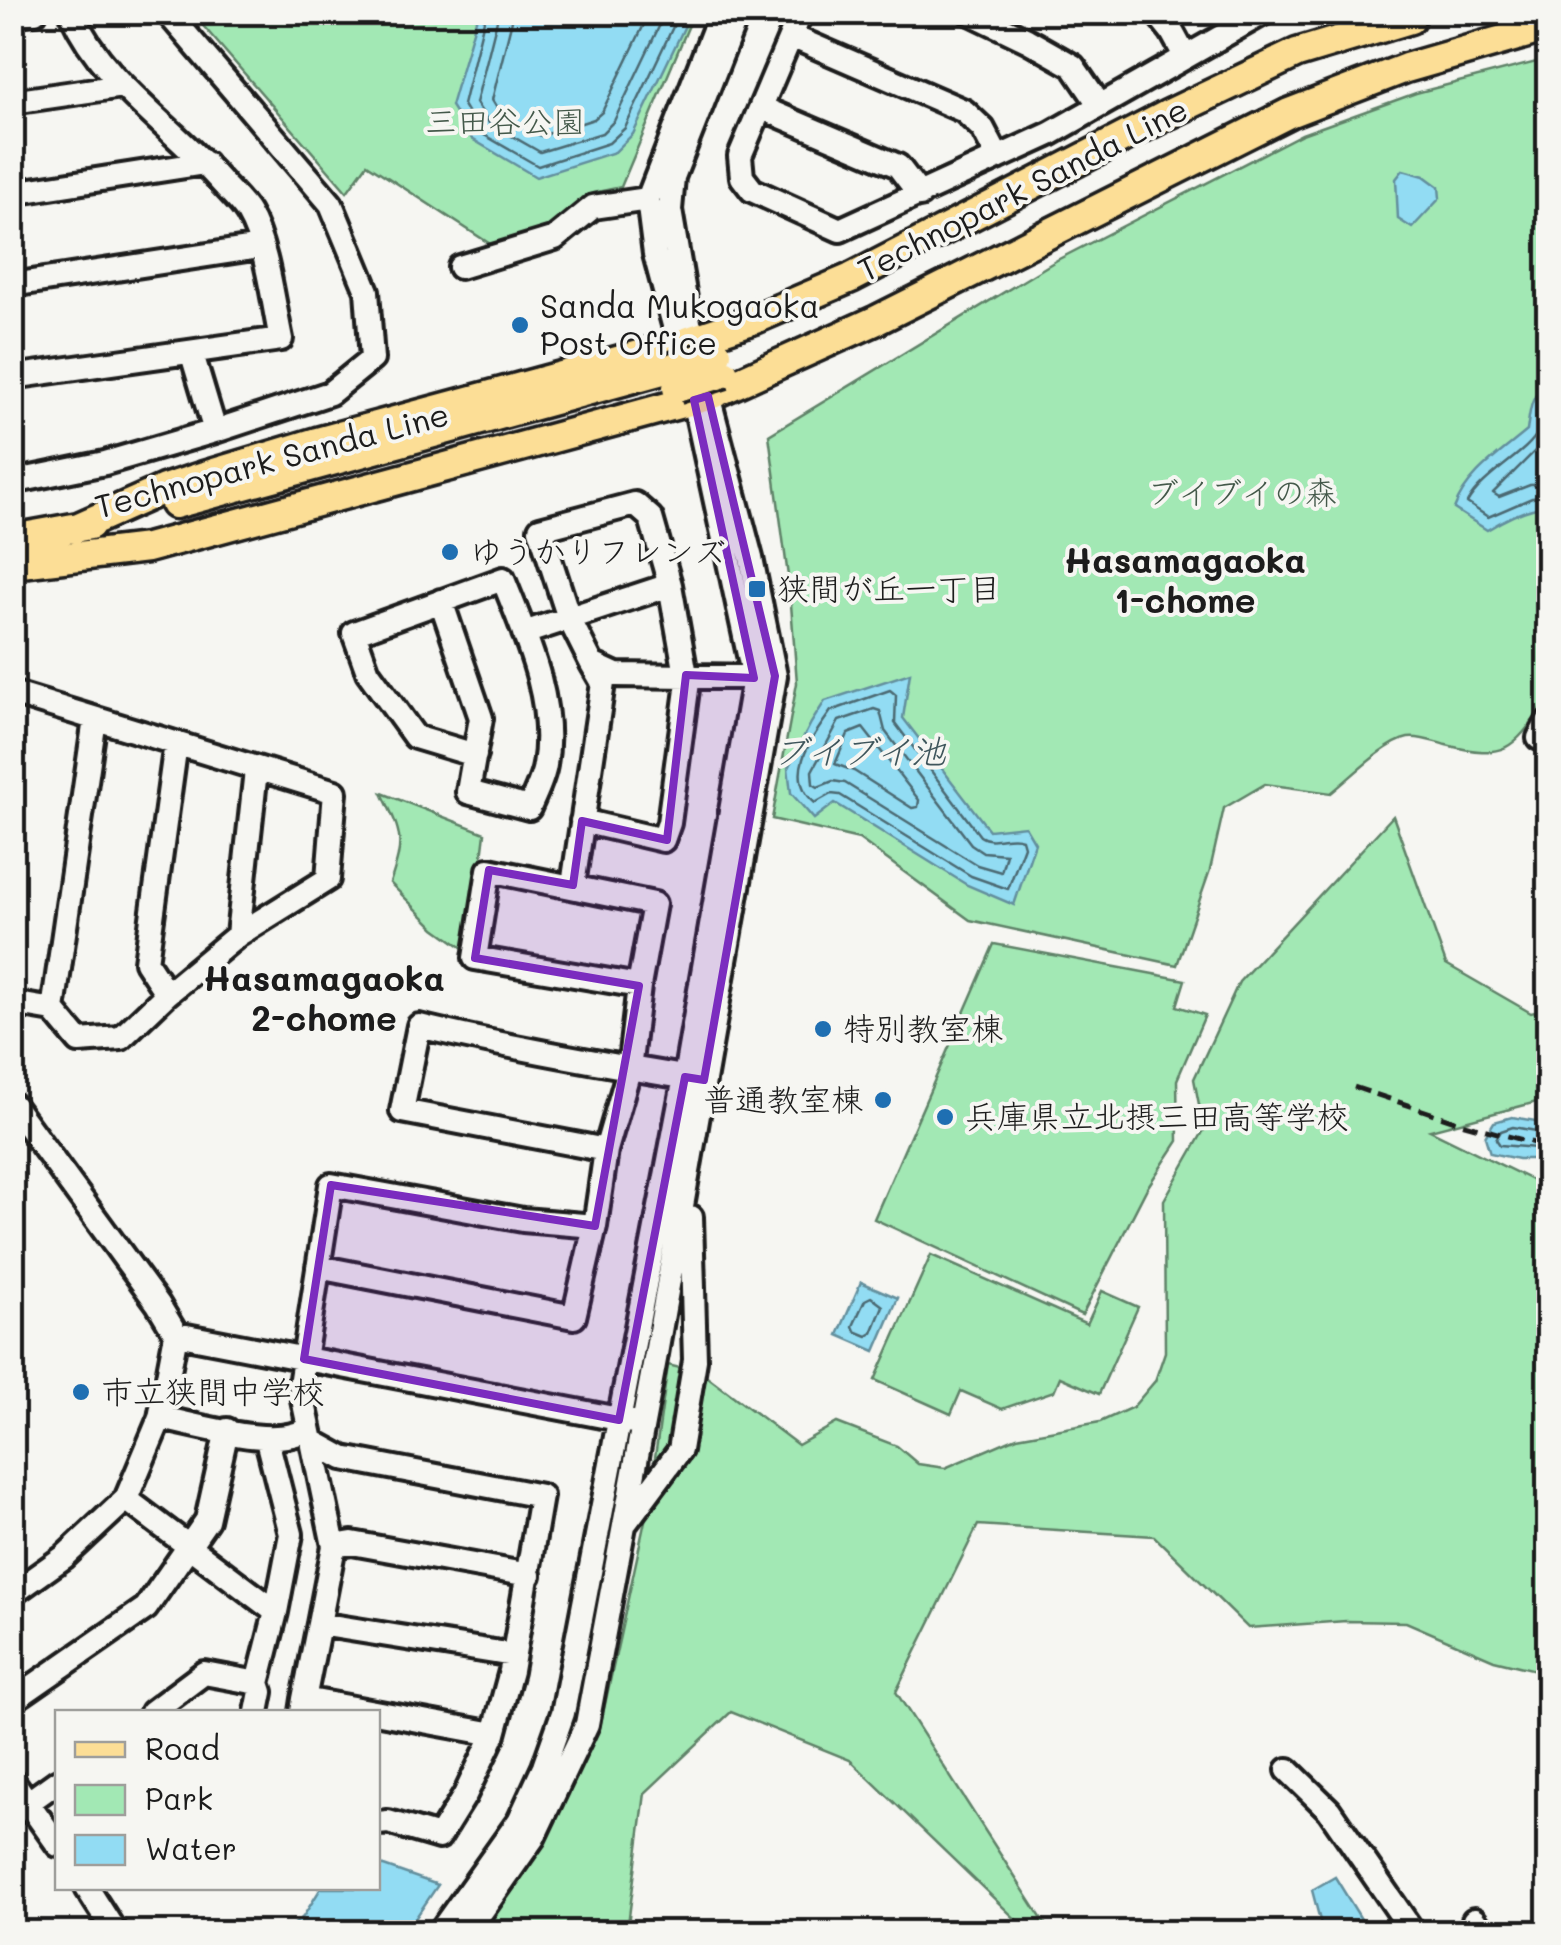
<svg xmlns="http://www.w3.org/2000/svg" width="1561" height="1945" font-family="Mali,'Klee One',sans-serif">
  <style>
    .green { fill: #a2e8b4; stroke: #5f8268; stroke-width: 2.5 }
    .water { fill: #92dcf3; stroke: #638f9d; stroke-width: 2.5 }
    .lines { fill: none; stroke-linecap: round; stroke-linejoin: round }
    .shore { stroke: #4b6972; stroke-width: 2.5 }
    .minor-casing { stroke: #1c1c1c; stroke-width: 30 }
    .major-casing { stroke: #1c1c1c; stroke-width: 35 }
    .minor { stroke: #f6f6f2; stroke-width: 22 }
    .major { stroke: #fcde96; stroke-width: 28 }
    .rail { stroke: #1c1c1c; stroke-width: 5; stroke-dasharray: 15 8; stroke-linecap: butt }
    .major-bridge-casing { stroke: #1c1c1c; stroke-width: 35; stroke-linecap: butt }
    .major-bridge { stroke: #fcde96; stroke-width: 28 }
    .marked { fill: #7b2cbf; fill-opacity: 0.2; stroke: #7b2cbf; stroke-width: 8; stroke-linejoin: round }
    .poi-dot { fill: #1f6fb2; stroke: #f6f6f2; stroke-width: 4 }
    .labels { text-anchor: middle; stroke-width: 8; stroke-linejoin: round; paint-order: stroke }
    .park-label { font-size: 32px; fill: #44594a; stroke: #f6f6f2 }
    .street-label { font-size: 32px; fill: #1c1c1c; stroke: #f6f6f2 }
    .poi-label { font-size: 32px; fill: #1c1c1c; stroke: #f6f6f2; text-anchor: start }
    .neighbourhood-label { font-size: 35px; font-weight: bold; fill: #1c1c1c; stroke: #f6f6f2 }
    .water-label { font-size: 35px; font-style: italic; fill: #3f565c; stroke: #f6f6f2 }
  </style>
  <rect width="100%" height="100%" fill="#f6f6f2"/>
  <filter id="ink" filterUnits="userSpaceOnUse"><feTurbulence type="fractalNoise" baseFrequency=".01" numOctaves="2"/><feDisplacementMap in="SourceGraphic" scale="20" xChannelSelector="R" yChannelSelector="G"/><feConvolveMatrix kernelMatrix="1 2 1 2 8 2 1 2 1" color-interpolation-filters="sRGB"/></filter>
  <g filter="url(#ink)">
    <path class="green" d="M192,13H694L621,187L593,193L559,223L498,249L367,164L347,192Z
      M1548,59V699C1514,747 1509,761 1446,745C1434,742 1420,736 1408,738C1386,742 1350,778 1331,793L1265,784L1224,808L1210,870L1177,965L970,920L859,839L772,819L797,683L790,591L769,435L1057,260L1302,134L1416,93Z
      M382,793L485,833L470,953L435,928L390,883C405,839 402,835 382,793Z
      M1393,816L1446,964L1531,1013L1548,1009V1099L1430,1130L1548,1188V1673L1494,1660L1406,1622L1346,1621L1248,1628L1154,1536L978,1525L896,1692L1045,1924L1054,1932H1029L850,1760L731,1712L645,1793L627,1932H483L542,1846L600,1727L648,1507L668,1365L704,1374L798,1445L837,1423L897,1446L918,1464L945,1468L1017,1437L1100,1422L1133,1407L1155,1381L1165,1352L1164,1200L1204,1130L1194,1079L1239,982Z
      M994,944L1185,980L1177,1006L1205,1015L1177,1080L1178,1141L1147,1188L1082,1315L874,1219Z
      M931,1255L1087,1324L1102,1291L1138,1307L1099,1394L1060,1377L1054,1391L1002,1409L961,1391L951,1414L875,1380Z"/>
    <path class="water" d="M478,13V12L691,13L633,134L615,152L536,177L472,139L451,106Z
      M1403,170L1424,176L1439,187L1440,198L1412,228L1398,219L1396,179Z
      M1548,383V506C1526,508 1506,518 1487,530L1454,509C1466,475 1501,453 1527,431C1530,410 1530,395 1548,383Z
      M910,673L903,718L989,830L1025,826L1035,843L1014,905L967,885L835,803L814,819L791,793L788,768L811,723L825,701Z
      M1512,1117L1548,1123V1159H1518L1490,1153L1485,1137L1494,1122Z
      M861,1282L898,1298L875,1351L838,1335Z
      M378,1864L438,1885L406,1932H285L303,1917L321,1888H378Z
      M1335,1877L1369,1932H1323L1312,1890Z"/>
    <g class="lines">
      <path class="shore" d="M486,12L463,105L479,132L538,166L609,143L625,128L680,12
        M499,12L476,103L489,123L540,152L602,133L614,121L666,12
        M514,12L492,100L500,113L541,136L594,119L602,112L650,12
        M1548,395C1538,408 1543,419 1537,433C1529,452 1481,476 1467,503L1488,517L1532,498L1548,496
        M1548,438L1493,493L1499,497L1530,485L1548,484
        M890,690L896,695L895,723L980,836C993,845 1009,833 1022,839L1024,846L1008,889L971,876L840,795L831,794L815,803C783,776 811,739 831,711Z
        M874,709L880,711L885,731L971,844L983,852L1006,854L1001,872L977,865L845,783L833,781L818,787L813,784L812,771L839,721Z
        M863,728L919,800L918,807L912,808L854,771L835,764L848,734Z
        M1548,1133L1513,1127L1501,1131L1496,1139L1500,1145L1548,1149
        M871,1297L883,1306L872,1333L867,1336L855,1331L853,1326L865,1300Z"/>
      <defs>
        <path id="minor" d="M801,12L740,156L742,177L752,190L840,230L1050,134L1265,12
          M969,12L1027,40L1073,66L1099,104
          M1156,12L1172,32L1185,56
          M12,15L35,12
          M791,36L964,111L983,129L998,158
          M12,102L122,86
          M762,108L898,166L920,195
          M12,193L205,163
          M460,267L555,238L593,207L648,199
          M12,285L260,247
          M691,334L670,210L673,177L738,12
          M192,354L215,431
          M12,377L281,339C273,302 267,245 248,213C242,203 231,193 223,184C173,126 103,84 71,12
          M12,482L105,463L215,431L330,393L372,359L367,291L331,204L167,12
          M441,601L481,718L468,792L529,808C535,794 543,779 545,765C556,701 526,637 503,579L354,633L368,672L415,737L475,755
          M524,633L670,585
          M12,693L335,792L328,879L238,935L167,994L121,1038L79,1041L53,1010L12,1003
          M1539,738L1548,722
          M582,821L663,840L669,823L688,682L686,675L670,585L651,518L635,504L540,529L569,618L592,664L616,675L766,677
          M489,870L654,904L639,986L475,958Z
          M573,885L603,683L592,664
          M238,935L256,770
          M167,994L146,962L176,743
          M53,1010L95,719
          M12,1104L158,1304L176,1334L160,1418L126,1499L64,1557L12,1594
          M606,1150L402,1111L419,1026C511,1048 603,1064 696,1079
          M318,1267L574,1317L595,1226L606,1150L629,1070L639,986
          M176,1334L634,1422
          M160,1418C199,1425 275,1450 307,1429
          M267,1440L291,1534L276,1612
          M312,1441L334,1546
          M126,1499L276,1612L258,1683L204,1673L152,1712
          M627,1521L680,1450L695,1360L691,1217
          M513,1655L319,1624L334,1546L352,1543L529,1575
          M304,1699L319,1624
          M12,1701L146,1608L207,1520L227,1430
          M257,1712L261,1692L258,1683
          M302,1712L304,1699L494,1734L465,1795L439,1837L388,1822L378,1823
          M494,1734L511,1671L541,1496L343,1458L312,1441L300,1385L331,1185L523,1220L595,1226
          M1288,1770L1329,1810L1413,1932
          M12,1780L58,1845
          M12,1814L58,1781
          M87,1888L115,1932
          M1474,1920L1483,1932
          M440,1932L519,1821L544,1767L563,1713L685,1077L754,678L694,400L655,254L648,199L721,12
          M467,1932L533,1838L587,1724L656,1354L775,676L751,558L704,380"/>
        <path id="major" d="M175,504L670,368
          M74,529L164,489L204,476L317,442L680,344L755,319L851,278L1167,115L1297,53L1410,19
          M12,539L90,525
          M12,564L147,548L708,396L877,320L1289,113L1406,68L1548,27"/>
      </defs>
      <use href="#minor" class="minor-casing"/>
      <use href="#major" class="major-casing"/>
      <use href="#minor" class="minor"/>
      <use href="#major" class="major"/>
      <path class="rail" d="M1354,1087L1461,1123L1548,1147"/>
      <defs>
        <path id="major-bridge" d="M670,368L717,353
          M677,388L724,373"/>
      </defs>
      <use href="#major-bridge" class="major-bridge-casing"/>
      <use href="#major-bridge" class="major-bridge"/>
    </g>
  </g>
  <path class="marked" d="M708,396L775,676L704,1080L685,1077L619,1420L304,1359L331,1185L595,1226L639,986L475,958L489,870L573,885L582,821L667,840L686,675L754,678L694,400Z"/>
  <g class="poi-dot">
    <circle cx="520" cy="325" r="10"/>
    <circle cx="450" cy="552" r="10"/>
    <rect x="747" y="579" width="20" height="20" rx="5"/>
    <circle cx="823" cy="1029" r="10"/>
    <circle cx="883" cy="1100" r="10"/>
    <circle cx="945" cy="1117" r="10"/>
    <circle cx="81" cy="1392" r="10"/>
  </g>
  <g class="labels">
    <g class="park-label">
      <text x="505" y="133">三田谷公園</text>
      <text x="1242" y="504">ブイブイの森</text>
    </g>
    <g class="street-label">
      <text transform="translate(1023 190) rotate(-27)" y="11">Technopark Sanda Line</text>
      <text transform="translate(272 461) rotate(-15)" y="11">Technopark Sanda Line</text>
    </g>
    <g class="poi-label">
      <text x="540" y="318">Sanda Mukogaoka<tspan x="540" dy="37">Post Office</tspan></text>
      <text x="470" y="563">ゆうかりフレンズ</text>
      <text x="777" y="600">狭間が丘一丁目</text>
      <text x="843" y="1040">特別教室棟</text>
      <text x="863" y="1111" text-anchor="end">普通教室棟</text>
      <text x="965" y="1128">兵庫県立北摂三田高等学校</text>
      <text x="101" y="1403">市立狭間中学校</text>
    </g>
    <g class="neighbourhood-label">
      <text x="1185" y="573">Hasamagaoka<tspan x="1185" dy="40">1-chome</tspan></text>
      <text x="324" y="991">Hasamagaoka<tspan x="324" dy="40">2-chome</tspan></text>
    </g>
    <g class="water-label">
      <text x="859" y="764">ブイブイ池</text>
    </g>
  </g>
  <rect width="1561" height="1945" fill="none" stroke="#f6f6f2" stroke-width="50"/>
  <rect x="25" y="25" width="1511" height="1895" fill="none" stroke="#1c1c1c" stroke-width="4" filter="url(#ink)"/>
  <rect x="55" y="1710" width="325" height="180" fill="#f6f6f2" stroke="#9f9f9c" stroke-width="2.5"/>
  <rect x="75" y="1742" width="50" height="15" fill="#fcde96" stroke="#9f9f9c" stroke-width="2.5"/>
  <text x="145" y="1760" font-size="30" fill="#1c1c1c">Road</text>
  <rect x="75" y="1785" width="50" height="30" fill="#a2e8b4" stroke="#9f9f9c" stroke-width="2.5"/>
  <text x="145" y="1810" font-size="30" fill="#1c1c1c">Park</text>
  <rect x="75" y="1835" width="50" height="30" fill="#92dcf3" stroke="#9f9f9c" stroke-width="2.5"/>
  <text x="145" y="1860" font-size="30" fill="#1c1c1c">Water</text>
</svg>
